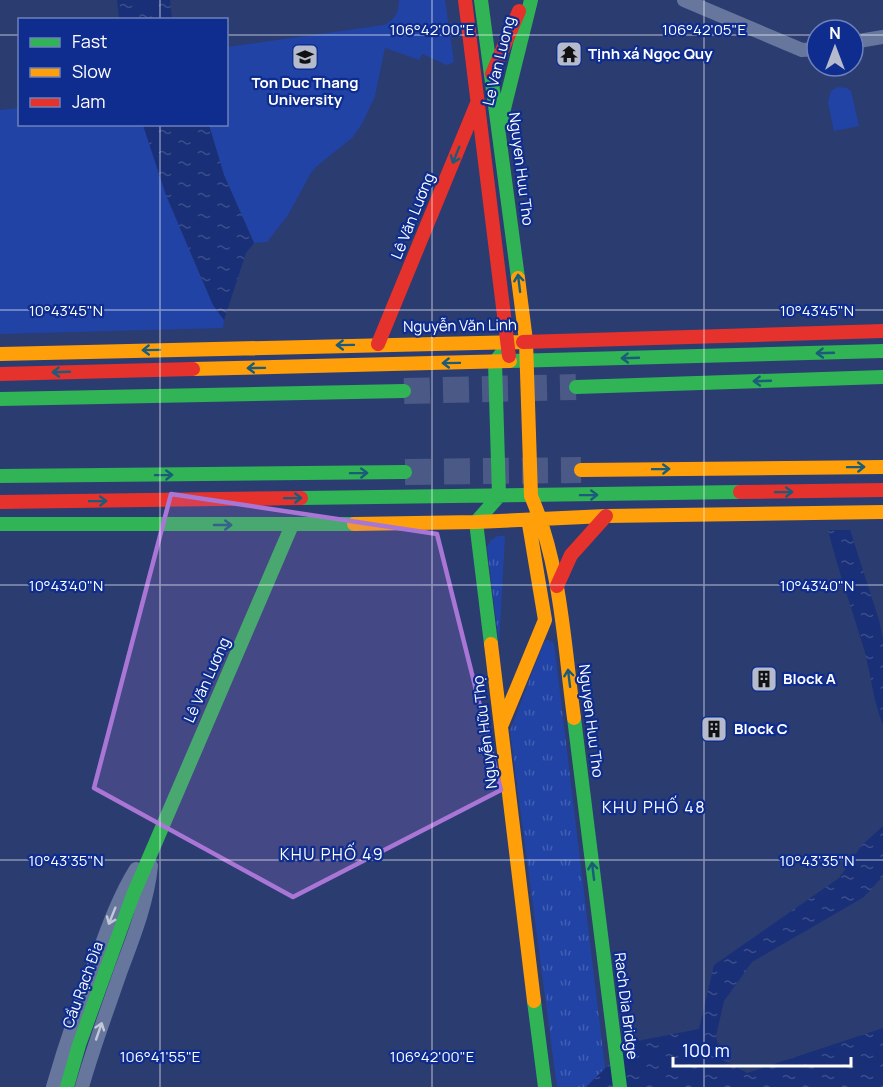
<svg xmlns="http://www.w3.org/2000/svg" width="883" height="1087" font-family="Manrope,sans-serif">
  <style>
    .green { fill: #2143a6 }
    .park { fill: url(#park-tufts) }
    .water { fill: url(#water-ripples) }
    .lines { fill: none; stroke-linecap: round; stroke-linejoin: round }
    .highway-tunnel { stroke: #4b5986; stroke-width: 26; stroke-dasharray: 26 13; stroke-linecap: butt }
    .street { stroke: #67769d; stroke-width: 14 }
    .fast { stroke: #30b455; stroke-width: 14 }
    .slow { stroke: #ff9f0a; stroke-width: 14 }
    .jam { stroke: #e5322d; stroke-width: 14 }
    .oneway { stroke: #1a5c7a }
    .oneway2 { stroke: #c2c8d8 }
    .marked { fill: #a976d5; fill-opacity: 0.2; stroke: #a976d5; stroke-width: 4.5; stroke-linejoin: round }
    .ticks { fill: none; stroke: #fff; stroke-width: 1.5; stroke-opacity: 0.45 }
    .labels { text-anchor: middle; stroke-width: 4.5; stroke-linejoin: round; paint-order: stroke }
    .poi-label { font-size: 15px; font-weight: bold; fill: #fff; stroke: #0e2d8e; text-anchor: start }
    .street-label { font-size: 15px; fill: #fff; stroke: #0e2d8e }
    .neighbourhood-label { font-size: 16px; letter-spacing: 1.5px; fill: #fff; stroke: #0e2d8e }
    .ticks-label { font-size: 15px; text-anchor: middle; fill: #fff; stroke: #0e2d8e; stroke-width: 4.5; stroke-linejoin: round; paint-order: stroke }
  </style>
  <defs>
    <pattern id="park-tufts" width="24" height="20" patternUnits="userSpaceOnUse" patternTransform="scale(1.5)"><rect width="24" height="20" fill="#2143a6"/><path d="M3 7l-1-3M5 7V3M7 7l1-3M15 17l-1-3M17 17v-4M19 17l1-3" fill="none" stroke="#425fb3"/></pattern>
    <pattern id="water-ripples" width="26" height="14" patternUnits="userSpaceOnUse" patternTransform="scale(1.5)"><rect width="26" height="14" fill="#192f77"/><path d="M2 4q2-2 4 0t4 0M15 11q2-2 4 0t4 0" fill="none" stroke="#3c4e8b"/></pattern>
  </defs>
  <rect width="100%" height="100%" fill="#2b3c71"/>
  <path class="green" d="M399,0H445L454,62L447,65L422,54L419,60L385,48L375,96L363,122L353,137L317,166L311,173L288,215L267,242L254,243L224,175L209,125L226,124L227,47L384,25C395,20 399,12 399,0Z
    M838,87L847,88L851,91L859,126L834,131L828,102L831,91Z
    M19,108L20,124L143,125L166,195L213,305L224,320L223,328L0,334V110Z"/>
  <path class="park" d="M498,536H505L499,643L487,547L491,540Z
    M548,640L554,643L605,1068L586,1087H557L510,731L544,642Z"/>
  <path class="water" d="M117,0H170L172,19H119Z
    M143,125H209L224,175L254,243L246,253L224,320L213,305L166,195Z
    M828,530H850L879,620L883,639V725C873,701 871,674 864,649C852,609 838,570 828,530Z
    M883,826V876L864,897L752,962L724,1001L716,1036L721,1059L747,1073L883,1028V1087H586L632,1042L699,1029L714,965L839,878L862,845Z"/>
  <g class="lines">
    <path class="highway-tunnel" d="M404,391L576,387
      M405,472L581,470"/>
    <path class="street" d="M684,0L802,50L817,49
      M853,42L883,37
      M53,1087C65,1045 79,1004 95,963C107,930 118,898 136,869
      M82,1087C93,1048 107,1011 120,973C133,938 147,904 151,866"/>
    <path class="fast" d="M481,0L518,278
      M499,129L531,0
      M510,361L883,351
      M576,387L883,377
      M0,399L404,391
      M0,476L405,472
      M301,498L740,492
      M0,524H354
      M491,644L476,522L499,496L495,362L504,350
      M574,718L620,1087
      M534,1001L545,1087
      M67,1087L79,1045L133,895L292,525"/>
    <path class="slow" d="M518,278L526,341L531,496C561,565 564,644 574,718
      M0,354L523,342
      M193,369L510,361
      M581,470L883,467
      M354,524L476,522L606,516L883,512
      M491,644L534,1001
      M502,724L545,620L529,524"/>
    <path class="jam" d="M465,0L509,356
      M492,74L519,11
      M523,342L883,331
      M378,344L478,101
      M0,374L193,369
      M740,492L883,490
      M0,502L301,498
      M557,586L571,555L606,516"/>
  </g>
  <defs><path id="oneway-shaft" d="M-6 0H5M1.5-3L5.5 0L1.5 3" fill="none" stroke-width="1.6" stroke-linecap="round" stroke-linejoin="round" transform="scale(1.5)"/></defs>
  <g class="oneway">
    <use href="#oneway-shaft" transform="translate(456 155) rotate(112)"/>
    <use href="#oneway-shaft" transform="translate(519 283) rotate(-97)"/>
    <use href="#oneway-shaft" transform="translate(345 345) rotate(179)"/>
    <use href="#oneway-shaft" transform="translate(151 350) rotate(179)"/>
    <use href="#oneway-shaft" transform="translate(825 353) rotate(178)"/>
    <use href="#oneway-shaft" transform="translate(630 358) rotate(178)"/>
    <use href="#oneway-shaft" transform="translate(451 363) rotate(179)"/>
    <use href="#oneway-shaft" transform="translate(256 368) rotate(179)"/>
    <use href="#oneway-shaft" transform="translate(61 372) rotate(178)"/>
    <use href="#oneway-shaft" transform="translate(762 381) rotate(178)"/>
    <use href="#oneway-shaft" transform="translate(856 467) rotate(-1)"/>
    <use href="#oneway-shaft" transform="translate(661 469) rotate(-1)"/>
    <use href="#oneway-shaft" transform="translate(359 473) rotate(-1)"/>
    <use href="#oneway-shaft" transform="translate(164 475) rotate(-1)"/>
    <use href="#oneway-shaft" transform="translate(784 492) rotate(-1)"/>
    <use href="#oneway-shaft" transform="translate(589 495) rotate(-1)"/>
    <use href="#oneway-shaft" transform="translate(293 498) rotate(-1)"/>
    <use href="#oneway-shaft" transform="translate(98 501) rotate(-1)"/>
    <use href="#oneway-shaft" transform="translate(223 525)"/>
    <use href="#oneway-shaft" transform="translate(569 678) rotate(-97)"/>
    <use href="#oneway-shaft" transform="translate(593 871) rotate(-97)"/>
  </g>
  <g class="oneway2">
    <use href="#oneway-shaft" transform="translate(112 916) rotate(112)"/>
    <use href="#oneway-shaft" transform="translate(99 1031) rotate(-71)"/>
  </g>
  <path class="marked" d="M171,494L437,534L501,790L293,897L94,788Z"/>
  <path class="ticks" d="M160,0V20M432,0V1087M704,0V1087M0,35H20M226,35H817M853,35H883M160,124V1087M0,310H883M0,585H883M0,860H883"/>
  <defs>
    <symbol id="temple-square" viewBox="-11 -11 22 22"><rect x="-9" y="-9" width="18" height="18" rx="4" fill="#b5bbcd" stroke="#0e2d8e"/><path d="M0-6L5-2H3V0L6.5 2.5H4V6H1.5V3h-3V6H-4V2.5H-6.5L-3 0V-2H-5Z" fill="#111"/></symbol>
    <symbol id="university-square" viewBox="-11 -11 22 22"><rect x="-9" y="-9" width="18" height="18" rx="4" fill="#b5bbcd" stroke="#0e2d8e"/><path d="M0-5L7-2L0 1L-7-2ZM-4 1L0 2.5L4 1V4Q0 6-4 4Z" fill="#111"/></symbol>
    <symbol id="building-square" viewBox="-11 -11 22 22"><rect x="-9" y="-9" width="18" height="18" rx="4" fill="#b5bbcd" stroke="#0e2d8e"/><path d="M-4-6H4V6H1V3H-1V6H-4ZM-2.5-4.3h1.7v1.8h-1.7ZM.8-4.3h1.7v1.8H.8ZM-2.5-1h1.7V.8h-1.7ZM.8-1h1.7V.8H.8Z" fill="#111"/></symbol>
  </defs>
  <g fill-rule="evenodd">
    <use href="#temple-square" x="554" y="39" width="30" height="30"/>
    <use href="#university-square" x="290" y="42" width="30" height="30"/>
    <use href="#building-square" x="749" y="664" width="30" height="30"/>
    <use href="#building-square" x="699" y="714" width="30" height="30"/>
  </g>
  <g class="labels">
    <g class="poi-label">
      <text x="588" y="59">Tịnh xá Ngọc Quy</text>
      <text x="305" y="88" text-anchor="middle">Ton Duc Thang<tspan x="305" dy="17">University</tspan></text>
      <text x="783" y="684">Block A</text>
      <text x="734" y="734">Block C</text>
    </g>
    <g class="street-label">
      <text transform="translate(499 61) rotate(-76)" y="5">Le Van Luong</text>
      <text transform="translate(521 169) rotate(83)" y="5">Nguyen Huu Tho</text>
      <text transform="translate(413 216) rotate(-68)" y="5">Lê Văn Lương</text>
      <text transform="translate(460 326) rotate(-1)" y="5">Nguyễn Văn Linh</text>
      <text transform="translate(207 680) rotate(-66)" y="5">Lê Văn Lương</text>
      <text transform="translate(591 721) rotate(83)" y="5">Nguyen Huu Tho</text>
      <text transform="translate(485 732) rotate(-97)" y="5">Nguyễn Hữu Thọ</text>
      <text transform="translate(83 985) rotate(-70)" y="5">Cầu Rạch Đỉa</text>
      <text transform="translate(626 1006) rotate(83)" y="5">Rach Dia Bridge</text>
    </g>
    <g class="neighbourhood-label">
      <text x="654" y="813">KHU PHỐ 48</text>
      <text x="332" y="860">KHU PHỐ 49</text>
    </g>
  </g>
  <g class="ticks-label">
    <text x="432" y="35">106°42'00"E</text>
    <text x="704" y="35">106°42'05"E</text>
    <text x="66" y="316">10°43'45"N</text>
    <text x="817" y="316">10°43'45"N</text>
    <text x="66" y="591">10°43'40"N</text>
    <text x="817" y="591">10°43'40"N</text>
    <text x="66" y="866">10°43'35"N</text>
    <text x="817" y="866">10°43'35"N</text>
    <text x="160" y="1062">106°41'55"E</text>
    <text x="432" y="1062">106°42'00"E</text>
  </g>
  <rect x="18" y="18" width="210" height="108" fill="#0e2d8e" stroke="#6e81bb" stroke-width="1.5"/>
  <rect x="30" y="38" width="30" height="9" fill="#30b455" stroke="#6e81bb" stroke-width="1.5"/>
  <text x="72" y="48" font-size="18" fill="#ffffff">Fast</text>
  <rect x="30" y="68" width="30" height="9" fill="#ff9f0a" stroke="#6e81bb" stroke-width="1.5"/>
  <text x="72" y="78" font-size="18" fill="#ffffff">Slow</text>
  <rect x="30" y="98" width="30" height="9" fill="#e5322d" stroke="#6e81bb" stroke-width="1.5"/>
  <text x="72" y="108" font-size="18" fill="#ffffff">Jam</text>
  <g transform="translate(835 48)"><circle r="28" fill="#0e2d8e" stroke="#6e81bb" stroke-width="1.5"/>
  <path d="M0-4.5L10 22L0 15L-10 22Z" fill="#b5bbcd"/>
  <text y="-9" font-size="16" font-weight="bold" text-anchor="middle" fill="#ffffff">N</text>
  </g>
  <path d="M673 1057v9h178v-9" fill="none" stroke="#ffffff" stroke-width="3"/>
  <text x="682" y="1057" font-size="18" fill="#ffffff" stroke="#0e2d8e" stroke-width="4.5" paint-order="stroke">100 m</text>
</svg>
